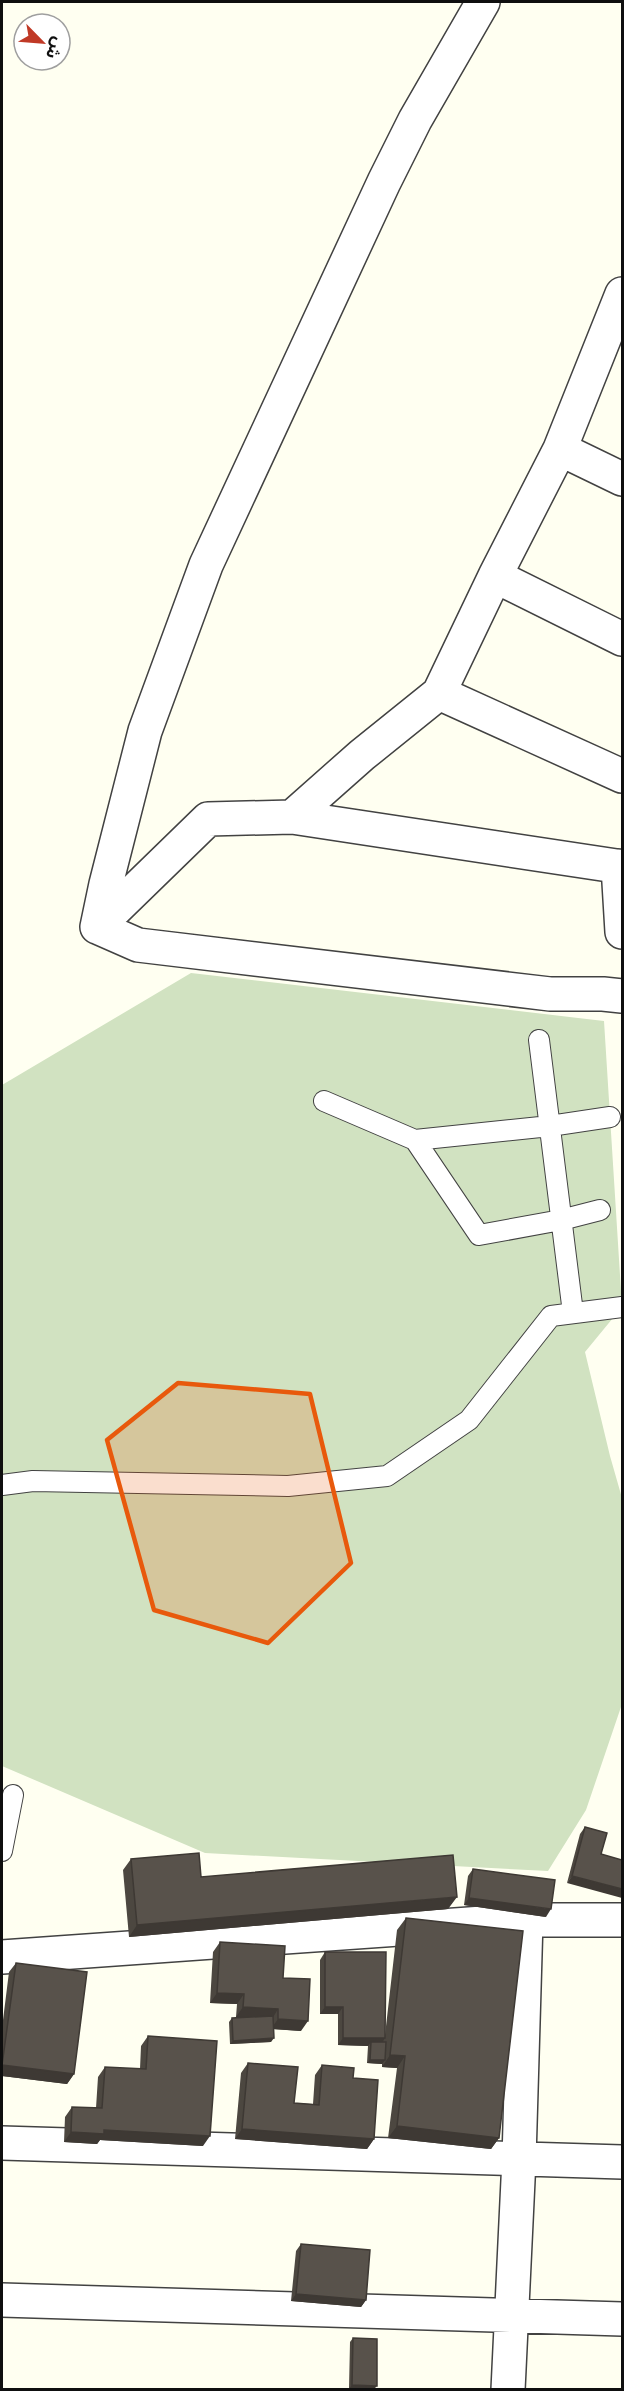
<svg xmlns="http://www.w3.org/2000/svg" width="624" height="2391" font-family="'Crimson Pro','Noto Sans Arabic',serif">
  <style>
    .cemetery { fill: #d1e2c1 }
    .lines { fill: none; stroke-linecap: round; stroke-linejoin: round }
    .service-casing { stroke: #424242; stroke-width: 22 }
    .minor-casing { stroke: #424242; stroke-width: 36 }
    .service { stroke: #fff; stroke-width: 20 }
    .minor { stroke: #fff; stroke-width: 33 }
    .wall { fill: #4c4740 }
    .shaded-wall { fill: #3e3934 }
    .building { fill: #58524b; stroke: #3e3934; stroke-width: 1.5 }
    .marked { fill: #e8590c; fill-opacity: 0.2; stroke: #e8590c; stroke-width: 4.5; stroke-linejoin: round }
  </style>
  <rect width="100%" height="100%" fill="#fffff1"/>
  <path class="cemetery" d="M191,973L604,1021L622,1307L585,1352L610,1456L622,1498V1704L586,1810L548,1871L205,1853L2,1766V1085Z"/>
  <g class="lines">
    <defs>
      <path id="service" d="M539,1040L573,1313
        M324,1101L415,1140L550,1126L610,1117
        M415,1140L479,1235L561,1220L600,1210
        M2,1485L33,1481L288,1486L387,1476L469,1420L551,1316L622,1307
        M2,1851L13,1795"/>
      <path id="minor" d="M483,2L415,120L384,182L206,565L145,731L106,884L97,927L138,945L550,994H603L622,996
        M622,294L560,449L495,576L439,693L362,755L292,817L622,867
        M560,449L622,479
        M495,576L622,639
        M439,693L622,776
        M618,866L622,932
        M97,927L208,819L292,817
        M2,1957L526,1920H622
        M2,2143L622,2162
        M2,2300L622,2319
        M508,2390L519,2159L526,1920"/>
    </defs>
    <use href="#service" class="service-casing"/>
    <use href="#minor" class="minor-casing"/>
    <use href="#service" class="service"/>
    <use href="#minor" class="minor"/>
  </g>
  <path class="wall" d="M585,1827L607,1833L567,1883L580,1834Z
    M131,1859L201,1877L448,1909L129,1937L123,1870Z
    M473,1869L546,1917L464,1905L468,1876Z
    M406,1918L499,2138L491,2149L388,2138L397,2068L382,2067V2064L367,2063L368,2046L338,2045V2014H320V1960L325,1952L385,2035L397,1930Z
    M220,1942L283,1978L301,2031L274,2029L271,2042L230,2044L229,2022L232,2018H245L236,2017L237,2004L210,2003L213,1952Z
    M16,1963L74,2074L67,2084L2,2076V2028L9,1972Z
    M148,2036L203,2146L100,2140L97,2144L64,2142L65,2117L72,2107L96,2108L98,2077L105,2067L140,2069L141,2046Z
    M248,2063L294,2103L313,2104L315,2075L322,2065L353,2078L374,2139L367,2149L235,2139L241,2073Z
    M301,2244L366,2300L361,2307L291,2301L296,2251Z
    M353,2338L374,2389H349L350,2342Z"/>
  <path class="shaded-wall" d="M572,1876L622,1889V1898L567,1883Z
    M457,1897L448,1909L129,1937L137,1925Z
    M469,1898L551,1909L546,1917L464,1905Z
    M217,1993L244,1994L237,2004L210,2003Z
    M243,2007L278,2009L272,2019L236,2017Z
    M325,2007H343L338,2014H320Z
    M278,2019L308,2021L301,2031L271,2029Z
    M274,2038L271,2042L230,2044L233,2041Z
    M343,2038H385L380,2046L371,2042L368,2046L338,2045Z
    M390,2055L405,2056L397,2068L382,2067Z
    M370,2060H385L382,2064L367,2063Z
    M2,2065L74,2074L67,2084L2,2076Z
    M397,2126L499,2138L491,2149L388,2138Z
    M242,2129L374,2139L367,2149L235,2139Z
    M104,2130L210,2136L203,2146L100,2140L97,2144L64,2142L71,2132Z
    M296,2294L366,2300L361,2307L291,2301Z
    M352,2385L377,2386L374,2389H349Z"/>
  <path class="building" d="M585,1827L607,1833L601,1854L622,1860V1889L572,1876Z
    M199,1853L201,1877L453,1855L457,1897L137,1925L131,1859Z
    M473,1869L555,1880L551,1909L469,1898Z
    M406,1918L523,1931L499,2138L397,2126L405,2056L390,2055Z
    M220,1942L285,1946L283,1978L310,1979L308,2021L278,2019V2009L243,2007L244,1994L217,1993Z
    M325,1952H386L385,2038H343V2007H325Z
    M16,1963L87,1972L74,2074L2,2065Z
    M273,2016L274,2038L233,2041L232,2018Z
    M148,2036L217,2041L210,2136L104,2130V2134L71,2132L72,2107L102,2108L105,2067L146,2069Z
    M371,2042H386L385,2060H370Z
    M248,2063L298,2067L294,2103L319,2105L322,2065L354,2068L353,2078L378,2080L374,2139L242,2129Z
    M301,2244L370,2250L366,2300L296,2294Z
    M353,2338L377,2339V2386L352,2385Z"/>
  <path class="marked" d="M178,1383L310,1394L351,1563L268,1643L154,1610L107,1440Z"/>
  <rect width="624" height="2391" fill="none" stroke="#0f0f0f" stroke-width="6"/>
  <g transform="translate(42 42) rotate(115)"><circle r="28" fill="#ffffff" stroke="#9f9f9f" stroke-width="1.5"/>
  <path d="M0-4.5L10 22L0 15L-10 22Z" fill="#c03926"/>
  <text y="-9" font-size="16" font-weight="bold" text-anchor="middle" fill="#0f0f0f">ش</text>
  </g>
</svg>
